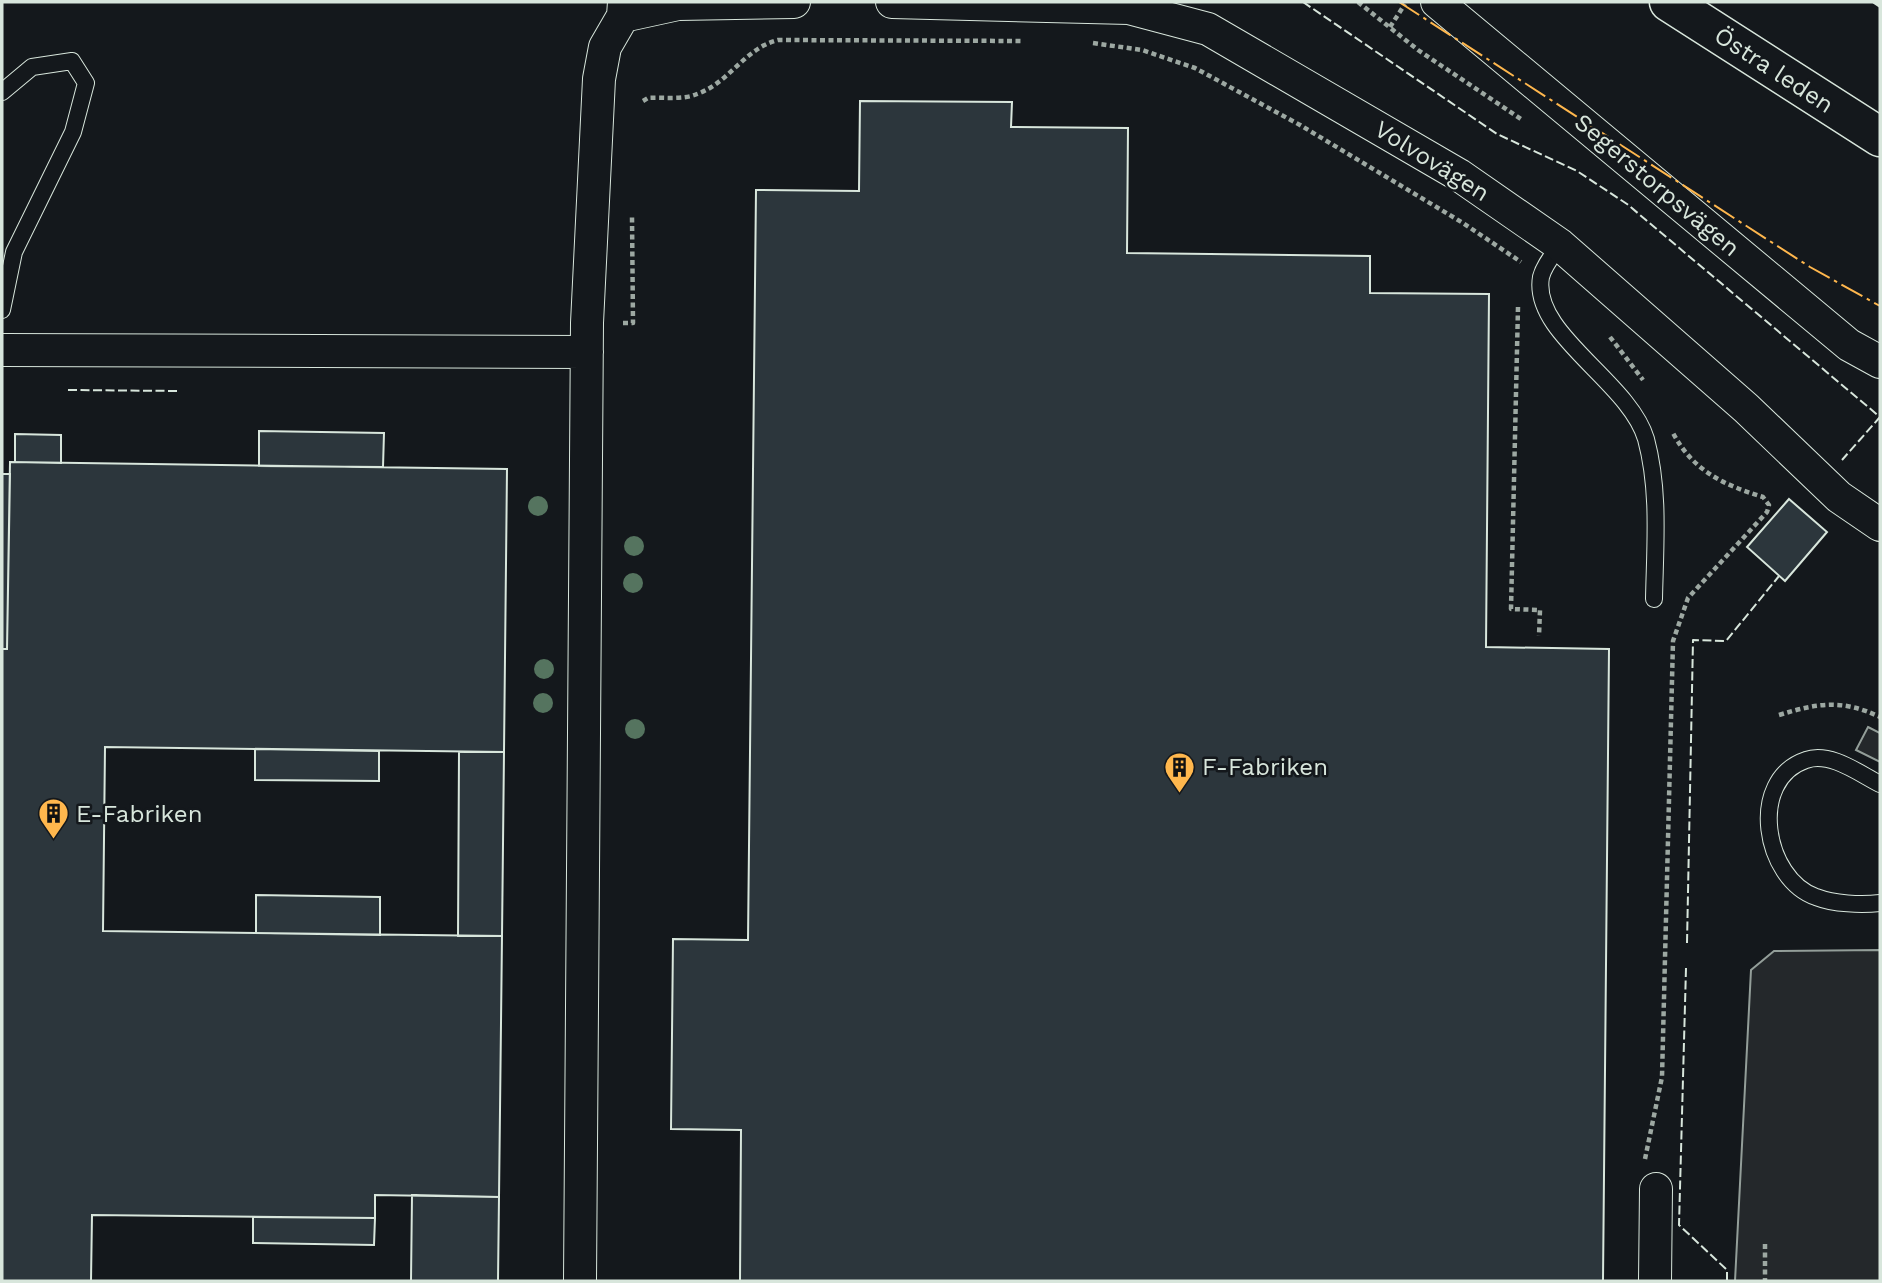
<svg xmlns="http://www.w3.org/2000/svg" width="1882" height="1283" font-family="'Work Sans',sans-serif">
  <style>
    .parking { fill: #24282b; stroke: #939e99; stroke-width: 2 }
    .building { fill: #2c363c; stroke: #d8e6dc; stroke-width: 2 }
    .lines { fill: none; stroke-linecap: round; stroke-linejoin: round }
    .lane-casing { stroke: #d8e6dc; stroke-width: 18 }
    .street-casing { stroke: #d8e6dc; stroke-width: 34 }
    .highway-casing { stroke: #d8e6dc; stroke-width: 41 }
    .path { stroke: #9da8a2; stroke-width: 4.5; stroke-dasharray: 5 3.5; stroke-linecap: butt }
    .lane { stroke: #14181c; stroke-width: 16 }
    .street { stroke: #14181c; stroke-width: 32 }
    .highway { stroke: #14181c; stroke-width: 38 }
    .fence { stroke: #d8e6dc; stroke-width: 2; stroke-dasharray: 9 3.5; stroke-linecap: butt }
    .wall { stroke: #d8e6dc; stroke-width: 3.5 }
    .power { stroke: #ffb74d; stroke-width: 2; stroke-dasharray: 24 5 3.5 5; stroke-linecap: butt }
    .tree { fill: #55745f }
    .labels { text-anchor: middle; stroke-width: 5; stroke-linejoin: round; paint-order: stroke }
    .street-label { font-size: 24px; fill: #d8e6dc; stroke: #14181c }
    .poi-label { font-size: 24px; fill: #d8e6dc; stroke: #14181c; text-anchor: start }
  </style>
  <rect width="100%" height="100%" fill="#14181c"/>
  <path class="parking" d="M1868,727L1880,733V762L1856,750Z
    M1880,950V1281H1735L1751,970L1774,951Z"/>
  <path class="building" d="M860,101L1012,102L1011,127L1128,128L1127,253L1370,256V293L1489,294L1486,647L1609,649L1603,1281H740L741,1130L671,1129L673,939L748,940L756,190L859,191Z
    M259,431L384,433L383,467L259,466Z
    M15,434L61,435V463L15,462Z
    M10,462L507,469L504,752L105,747L103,931L502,936L499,1197L375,1195V1218L92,1215L91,1281H2V649H7Z
    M2,474H10L7,649H2Z
    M1789,499L1827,532L1785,581L1747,547Z
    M255,749L379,751V781L255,780Z
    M459,752H504L502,936H458Z
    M256,895L380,897V935L256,933Z
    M412,1195L499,1197L498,1281H411Z
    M253,1217L375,1218L374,1245L253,1243Z"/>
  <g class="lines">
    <defs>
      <path id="lane" d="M2,92L32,67L72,61L86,83L73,132L14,252L2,310
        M1560,245C1553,255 1544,265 1541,277C1531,334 1629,381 1646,439C1660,491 1655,546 1654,599
        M1880,784C1860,774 1830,751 1806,760C1747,780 1764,879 1816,897C1834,904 1861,905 1880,903"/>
      <path id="street" d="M892,2L1129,8L1208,29L1459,175L1560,245L1746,408L1839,497L1880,525
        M1437,2L1849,345L1880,362
        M623,16L678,4L794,2
        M2,350L587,352
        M580,1281L587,323L599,79L605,47L623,16L624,2
        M1655,1281L1656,1189"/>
      <path id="highway" d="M1669,2L1880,137"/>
    </defs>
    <use href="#lane" class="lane-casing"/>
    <use href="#street" class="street-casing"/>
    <use href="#highway" class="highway-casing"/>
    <path class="path" d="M1358,2L1418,50L1521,119
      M1390,27L1405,4
      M1093,43L1142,50L1195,68L1300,125L1463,223L1521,262
      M643,101L648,98C663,97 684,100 697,94C729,83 745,48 778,40L1021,41
      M1518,307L1511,609L1540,610L1539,636
      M623,323H633L632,217
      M1610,337L1643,380
      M1779,715C1818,703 1842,699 1880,717
      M1645,1159L1662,1077L1673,641L1688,598L1767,512L1769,505L1763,497C1724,485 1693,471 1673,433
      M1765,1244V1281"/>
    <use href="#lane" class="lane"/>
    <use href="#street" class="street"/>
    <use href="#highway" class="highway"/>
    <path class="fence" d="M1303,2L1497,134L1577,171L1627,204L1880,417L1842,460
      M68,390L180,391
      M1687,943L1693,640L1726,641L1779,576
      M1686,968L1679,1225L1727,1270V1281"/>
    <path class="wall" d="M1874,2L1880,6"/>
    <path class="power" d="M1399,2L1810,267L1880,306"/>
  </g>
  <g class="tree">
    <circle cx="538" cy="506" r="10"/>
    <circle cx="634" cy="546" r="10"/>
    <circle cx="633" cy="583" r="10"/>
    <circle cx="544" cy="669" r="10"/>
    <circle cx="543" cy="703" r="10"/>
    <circle cx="635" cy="729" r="10"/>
  </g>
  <defs>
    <symbol id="building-pin" viewBox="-11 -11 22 30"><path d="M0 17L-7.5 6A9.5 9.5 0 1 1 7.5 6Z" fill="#ffb74d" stroke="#14181c"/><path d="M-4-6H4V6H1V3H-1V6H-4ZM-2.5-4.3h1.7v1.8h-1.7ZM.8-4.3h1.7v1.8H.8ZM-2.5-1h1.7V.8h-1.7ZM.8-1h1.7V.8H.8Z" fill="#111"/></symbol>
  </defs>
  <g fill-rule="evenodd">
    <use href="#building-pin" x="1162" y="750" width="35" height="47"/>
    <use href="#building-pin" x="36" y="796" width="35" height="47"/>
  </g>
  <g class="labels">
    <g class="street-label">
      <text transform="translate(1774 70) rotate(33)" y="8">Östra leden</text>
      <text transform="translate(1432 161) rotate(32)" y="8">Volvovägen</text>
      <text transform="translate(1657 185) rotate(40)" y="8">Segerstorpsvägen</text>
    </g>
    <g class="poi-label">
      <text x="1202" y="775">F-Fabriken</text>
      <text x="76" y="822">E-Fabriken</text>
    </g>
  </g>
  <rect width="1882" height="1283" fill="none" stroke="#d8e6dc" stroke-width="7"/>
</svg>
